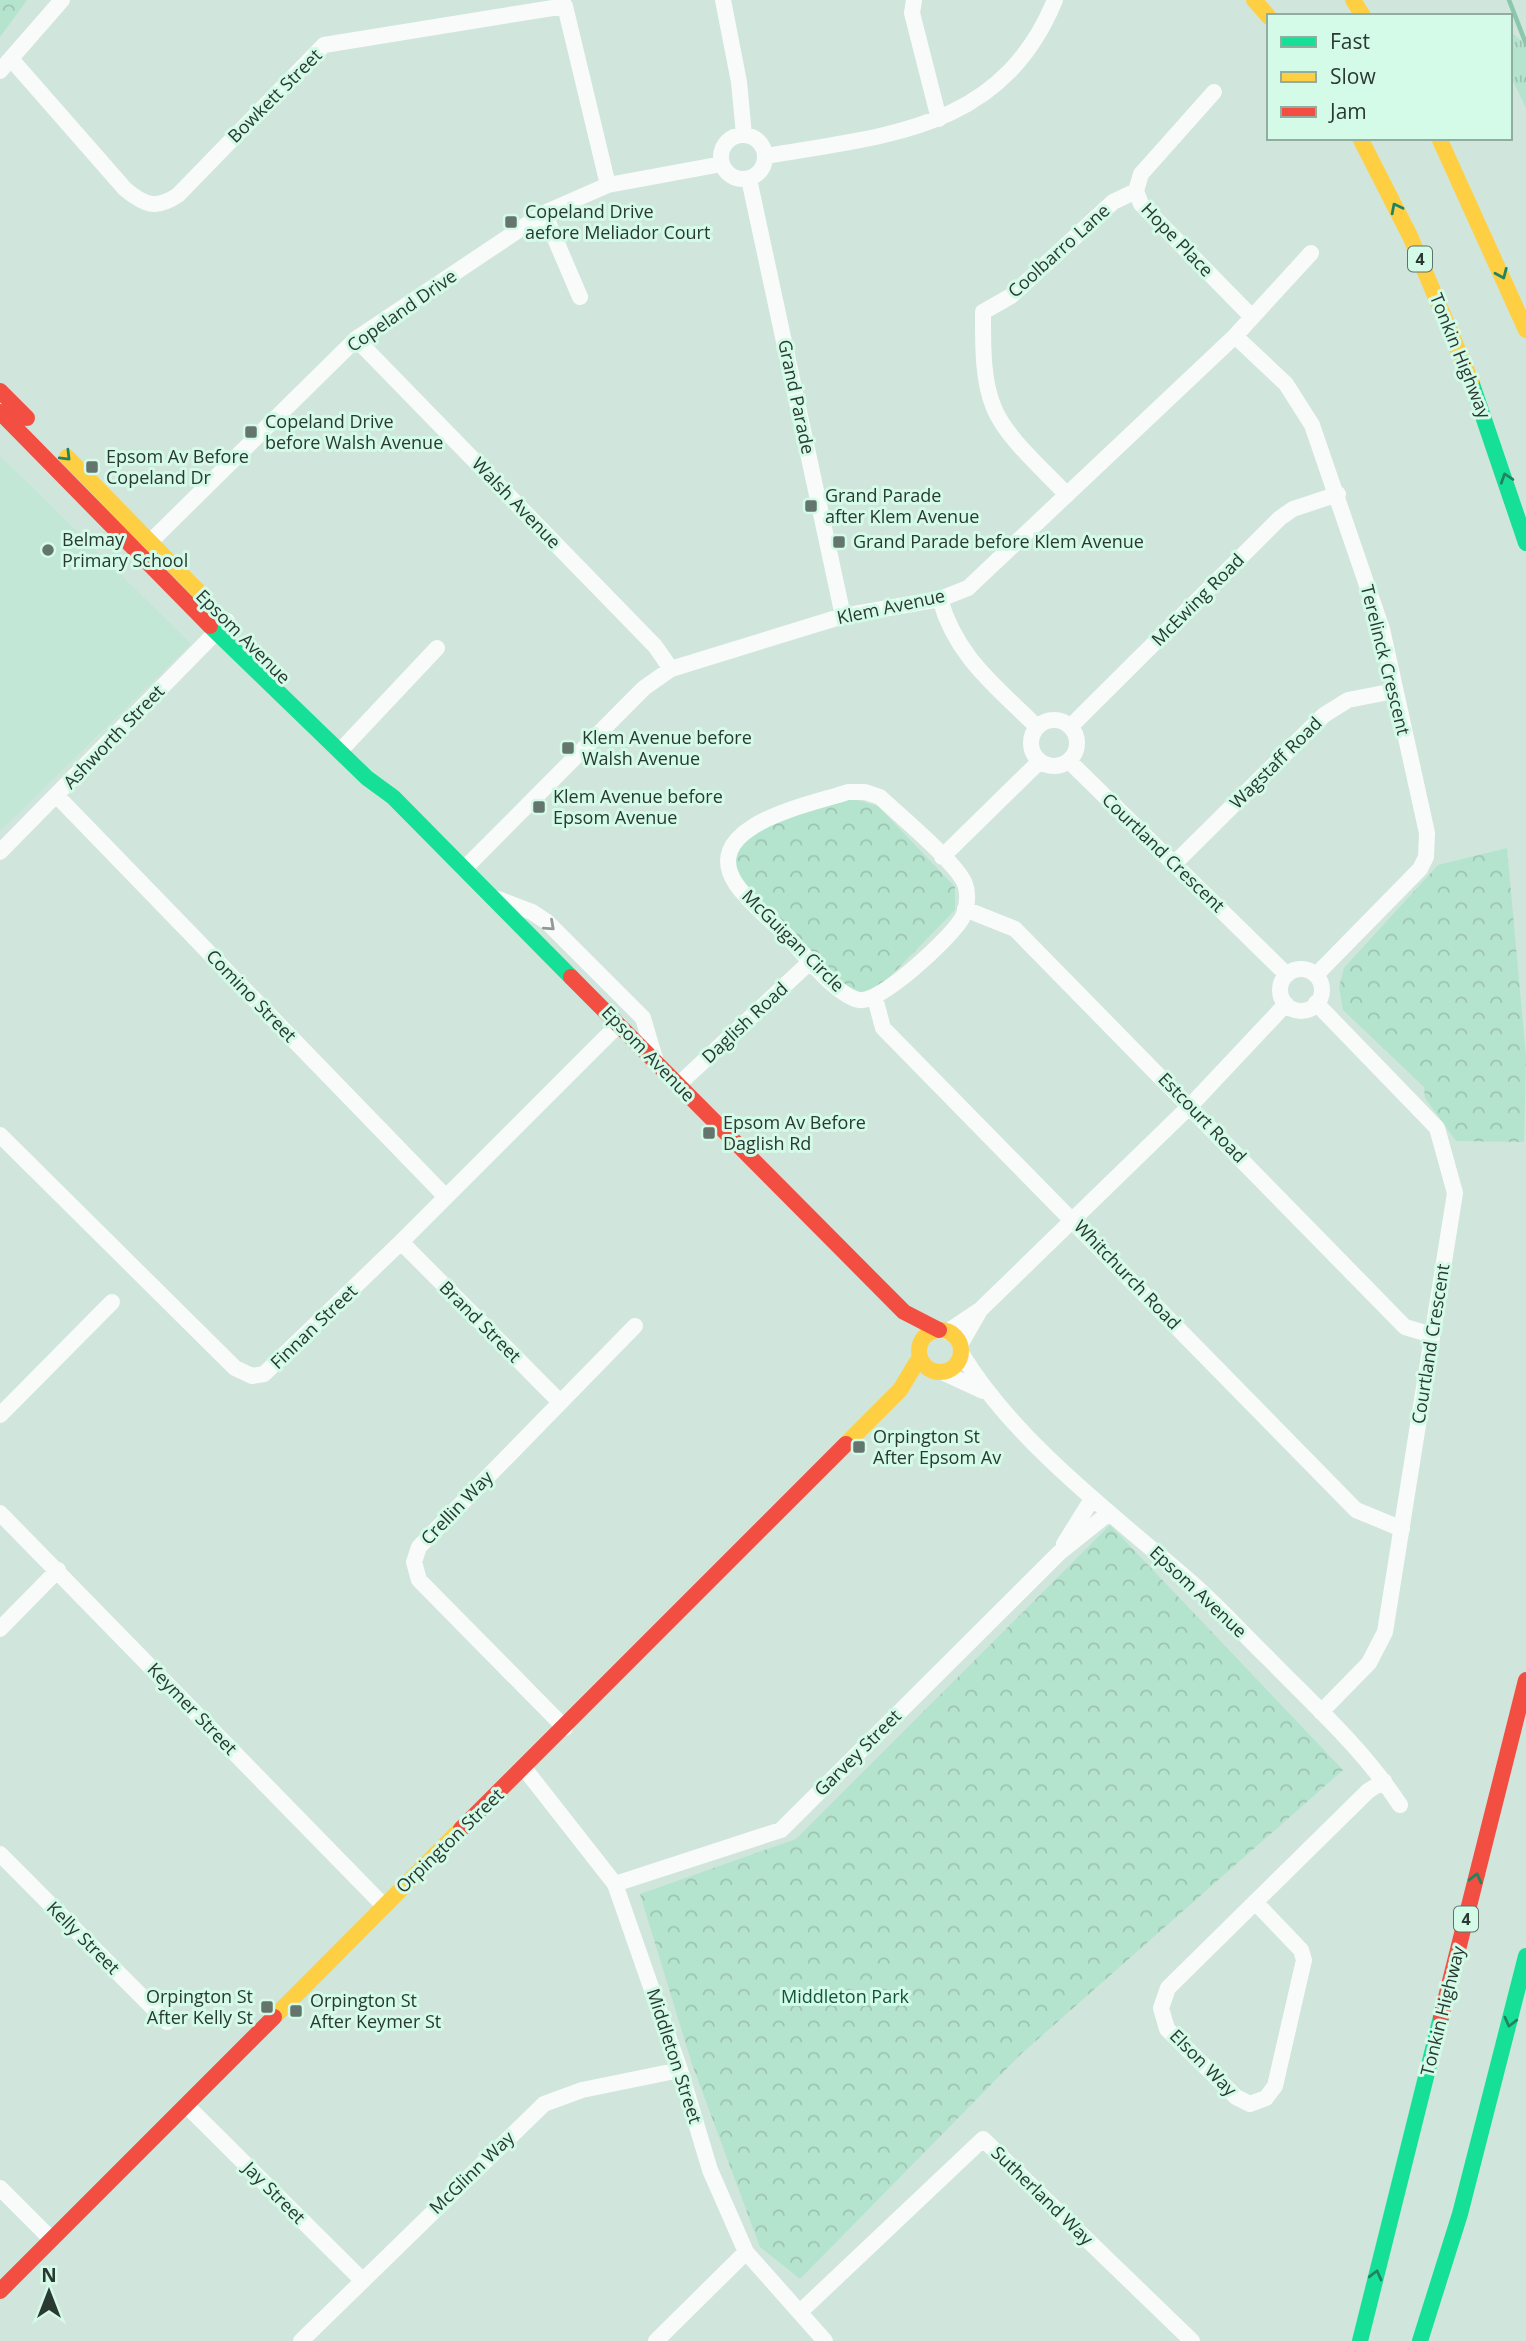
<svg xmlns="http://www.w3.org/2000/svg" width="1526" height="2341" font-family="'Open Sans',sans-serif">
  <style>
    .built { fill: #c3e7d6 }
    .grass { fill: url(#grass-tufts) }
    .park { fill: url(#park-crowns) }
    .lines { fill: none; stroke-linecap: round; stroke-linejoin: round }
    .stream { stroke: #89c8ac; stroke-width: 4.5 }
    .street { stroke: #f8fbfa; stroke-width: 16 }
    .fast { stroke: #16e098; stroke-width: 16 }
    .slow { stroke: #ffcf43; stroke-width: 16 }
    .jam { stroke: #f24e42; stroke-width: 16 }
    .oneway { stroke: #218460 }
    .oneway2 { stroke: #919a96 }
    .poi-dot { fill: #64756d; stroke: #d4fbe8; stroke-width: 2.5 }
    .labels { text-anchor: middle; stroke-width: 6; stroke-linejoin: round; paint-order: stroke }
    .shield { fill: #d4fbe8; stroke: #5d7369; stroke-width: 2 }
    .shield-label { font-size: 16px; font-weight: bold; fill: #2a3932 }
    .street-label { font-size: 18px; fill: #2a3932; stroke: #d4fbe8 }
    .poi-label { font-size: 18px; fill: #2a3932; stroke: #d4fbe8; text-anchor: start }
    .park-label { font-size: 18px; fill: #12533c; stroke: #d4fbe8 }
  </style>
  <defs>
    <pattern id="grass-tufts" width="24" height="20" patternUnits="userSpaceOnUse" patternTransform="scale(1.75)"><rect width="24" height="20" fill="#b5e4ce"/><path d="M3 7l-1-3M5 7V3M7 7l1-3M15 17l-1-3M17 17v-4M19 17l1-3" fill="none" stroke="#9cc4b1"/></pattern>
    <pattern id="park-crowns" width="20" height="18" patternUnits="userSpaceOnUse" patternTransform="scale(1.75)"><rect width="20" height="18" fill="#b5e4ce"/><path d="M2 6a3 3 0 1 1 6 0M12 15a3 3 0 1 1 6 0" fill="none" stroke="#9cc4b1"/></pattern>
  </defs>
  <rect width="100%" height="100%" fill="#d0e5db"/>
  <path class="built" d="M0,456L191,644L0,831Z"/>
  <path class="grass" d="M1510,31L1526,45V108L1510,75Z"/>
  <path class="park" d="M0,0H27L0,37Z
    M850,798L878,806L955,887V910L879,988L860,992L846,988L738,879L734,856L754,827Z
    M1507,848L1526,1057L1524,1142L1456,1141L1425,1098L1424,1087L1343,1010L1339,987L1344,968L1438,865Z
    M1110,1525L1343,1770L1021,2054L800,2279L760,2247L692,2064L640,1894L796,1839Z"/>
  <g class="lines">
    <path class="stream" d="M1509,0L1526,44"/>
    <path class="street" d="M723,0L739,82L744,135
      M914,0L912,13L939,119
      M12,60L125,189C144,205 156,210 178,195L324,45L565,6L608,185
      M0,71L62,0
      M1214,92L1141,174L1136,191L1141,204L1252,317
      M721 157a22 22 0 1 1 44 0a22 22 0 1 1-44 0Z
      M766,156C887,135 1001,131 1055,0
      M749,179L843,616
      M544,213L580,297
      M1235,336L1286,384L1312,425L1382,629L1427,833L1426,857L1420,869L1316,975
      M356,339L655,646L671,669
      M1067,495C1045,471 1006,438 994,408C982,380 983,342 983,312L1011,296L1113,202L1136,191
      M143,549L356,339L544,213L608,185L722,164
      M940,599C956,657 996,686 1037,727
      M1031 743a23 23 0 1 1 46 0a23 23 0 1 1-46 0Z
      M1071,726L1280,518L1293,509L1338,494
      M340,751L437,648
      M1069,761L1287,975
      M848,792H865L880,797C899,815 957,863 965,884C969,894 967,911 961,920C949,939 880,1004 859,1000C836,995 804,954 788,937C771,920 749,903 736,884C697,825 813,804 848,792Z
      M57,796L445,1196
      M0,852L227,621
      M942,857L1040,761
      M1175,863L1324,715L1348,700L1394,691
      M464,869L644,688L671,669L843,616L940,599L968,588L1235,336L1311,253
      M498,899L532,912L547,922L643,1018L656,1062
      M965,909L1015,929L1405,1327L1432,1335
      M1280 990a21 21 0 1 1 42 0a21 21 0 1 1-42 0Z
      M875,998L883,1028L1356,1510L1402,1529
      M1316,1003L1437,1128L1455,1193L1385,1632L1369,1663L1321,1712
      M678,1085L811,961
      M0,1135L235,1368L252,1376L264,1374L401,1242L619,1024
      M401,1242L560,1402
      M947,1332L980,1310L1191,1105L1286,1004
      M960,1345L979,1312
      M961,1353C1013,1439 1109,1512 1185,1577C1215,1602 1241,1632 1269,1659C1315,1706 1364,1750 1400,1805
      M942,1372L983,1391
      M0,1415L112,1302
      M0,1513L384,1906
      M1064,1544L1092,1499
      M0,1629L58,1570
      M565,1728L419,1580L414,1562L419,1547L635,1326
      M524,1768L615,1884L680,2070L710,2170L746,2252L825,2341
      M0,1854L167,2022
      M615,1884L781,1830L1059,1553L1109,1513
      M1257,1904L1301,1950L1304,1960L1275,2086L1266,2098L1250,2104L1236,2097L1167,2029L1161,2008L1168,1988L1368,1791L1384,1781
      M186,2105L362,2280
      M0,2188L51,2239
      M800,2312L983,2139L1192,2341
      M301,2341L544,2104L582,2090L680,2070
      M656,2341L746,2252"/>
    <path class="fast" d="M1471,381L1526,543
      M210,626L367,778L393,797L571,977
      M1360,2341L1441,2017
      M1420,2341L1460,2214L1526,1956"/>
    <path class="slow" d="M1254,0L1269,17
      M1353,0L1363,16
      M1360,138L1410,236L1471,381
      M1439,138L1526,330
      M67,457L202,595
      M919 1351a21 21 0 1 1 42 0a21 21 0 1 1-42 0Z
      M846,1444L900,1390L920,1357
      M274,2017L461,1829"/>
    <path class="jam" d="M0,391L27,418
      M0,412L210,626
      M571,977L904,1312L939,1330
      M461,1829L846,1444
      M1441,2017L1526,1680
      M0,2291L274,2017"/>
  </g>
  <defs><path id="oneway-chevron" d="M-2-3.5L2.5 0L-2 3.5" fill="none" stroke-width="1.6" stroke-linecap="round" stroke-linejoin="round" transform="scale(1.75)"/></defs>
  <g class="oneway">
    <use href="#oneway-chevron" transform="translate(1396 208) rotate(-117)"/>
    <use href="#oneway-chevron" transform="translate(1502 274) rotate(67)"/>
    <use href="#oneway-chevron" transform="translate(66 456) rotate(45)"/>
    <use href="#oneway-chevron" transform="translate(1506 478) rotate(-108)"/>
    <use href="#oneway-chevron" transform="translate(1476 1878) rotate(-76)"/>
    <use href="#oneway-chevron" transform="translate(1510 2022) rotate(104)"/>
    <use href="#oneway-chevron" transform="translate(1376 2275) rotate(-76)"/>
  </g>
  <use class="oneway2" href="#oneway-chevron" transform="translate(550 926) rotate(42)"/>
  <g class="poi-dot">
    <rect x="504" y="215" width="14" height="14" rx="3.5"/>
    <rect x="244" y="425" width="14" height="14" rx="3.5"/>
    <rect x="85" y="460" width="14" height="14" rx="3.5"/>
    <rect x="804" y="499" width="14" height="14" rx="3.5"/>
    <rect x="832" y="535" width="14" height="14" rx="3.5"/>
    <circle cx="48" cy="550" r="7"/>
    <rect x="561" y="741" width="14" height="14" rx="3.5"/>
    <rect x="532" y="800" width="14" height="14" rx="3.5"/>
    <rect x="702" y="1126" width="14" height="14" rx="3.5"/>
    <rect x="852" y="1440" width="14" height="14" rx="3.5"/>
    <rect x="260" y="2000" width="14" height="14" rx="3.5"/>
    <rect x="289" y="2004" width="14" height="14" rx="3.5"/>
  </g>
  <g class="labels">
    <g class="shield">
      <rect x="1408" y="246.5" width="24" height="25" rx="5"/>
      <rect x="1454" y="1906.5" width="24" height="25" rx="5"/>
    </g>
    <g class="shield-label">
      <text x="1420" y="265">4</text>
      <text x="1466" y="1925">4</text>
    </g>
    <g class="street-label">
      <text transform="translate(275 96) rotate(-45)" y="6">Bowkett Street</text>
      <text transform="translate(1177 240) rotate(46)" y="6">Hope Place</text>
      <text transform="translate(1059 251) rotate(-42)" y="6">Coolbarro Lane</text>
      <text transform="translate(402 311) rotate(-35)" y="6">Copeland Drive</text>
      <text transform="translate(1460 356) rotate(68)" y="6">Tonkin Highway</text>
      <text transform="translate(796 397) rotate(78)" y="6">Grand Parade</text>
      <text transform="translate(516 503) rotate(46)" y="6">Walsh Avenue</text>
      <text transform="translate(1198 600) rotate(-45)" y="6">McEwing Road</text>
      <text transform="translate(891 607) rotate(-12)" y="6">Klem Avenue</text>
      <text transform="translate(243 637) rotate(45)" y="6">Epsom Avenue</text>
      <text transform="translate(1385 660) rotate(76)" y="6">Terelinck Crescent</text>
      <text transform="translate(114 737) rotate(-46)" y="6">Ashworth Street</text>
      <text transform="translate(1276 763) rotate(-45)" y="6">Wagstaff Road</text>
      <text transform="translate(1163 853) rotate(44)" y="6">Courtland Crescent</text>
      <text transform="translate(793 941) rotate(45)" y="6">McGuigan Circle</text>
      <text transform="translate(251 996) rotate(46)" y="6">Comino Street</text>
      <text transform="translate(745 1023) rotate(-43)" y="6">Daglish Road</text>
      <text transform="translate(648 1054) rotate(46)" y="6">Epsom Avenue</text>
      <text transform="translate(1202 1118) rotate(46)" y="6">Estcourt Road</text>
      <text transform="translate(1127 1275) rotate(46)" y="6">Whitchurch Road</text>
      <text transform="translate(480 1322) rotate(45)" y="6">Brand Street</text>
      <text transform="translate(314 1327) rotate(-44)" y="6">Finnan Street</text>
      <text transform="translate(1431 1344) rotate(-81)" y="6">Courtland Crescent</text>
      <text transform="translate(457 1508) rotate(-46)" y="6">Crellin Way</text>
      <text transform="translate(1198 1592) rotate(43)" y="6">Epsom Avenue</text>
      <text transform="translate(192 1709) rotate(46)" y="6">Keymer Street</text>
      <text transform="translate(858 1753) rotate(-45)" y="6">Garvey Street</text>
      <text transform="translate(450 1841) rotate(-44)" y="6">Orpington Street</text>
      <text transform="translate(83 1938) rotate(45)" y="6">Kelly Street</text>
      <text transform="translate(1443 2011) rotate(-76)" y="6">Tonkin Highway</text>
      <text transform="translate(674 2056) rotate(72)" y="6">Middleton Street</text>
      <text transform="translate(1203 2063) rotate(45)" y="6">Elson Way</text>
      <text transform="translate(472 2173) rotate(-44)" y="6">McGlinn Way</text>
      <text transform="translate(274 2193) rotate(45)" y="6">Jay Street</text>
      <text transform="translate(1042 2196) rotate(44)" y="6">Sutherland Way</text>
    </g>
    <g class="poi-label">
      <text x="525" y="218">Copeland Drive<tspan x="525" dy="21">aefore Meliador Court</tspan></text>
      <text x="265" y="428">Copeland Drive<tspan x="265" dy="21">before Walsh Avenue</tspan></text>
      <text x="106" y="463">Epsom Av Before<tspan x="106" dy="21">Copeland Dr</tspan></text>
      <text x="825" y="502">Grand Parade<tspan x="825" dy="21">after Klem Avenue</tspan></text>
      <text x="62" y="546">Belmay<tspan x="62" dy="21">Primary School</tspan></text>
      <text x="853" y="548">Grand Parade before Klem Avenue</text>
      <text x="582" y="744">Klem Avenue before<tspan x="582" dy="21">Walsh Avenue</tspan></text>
      <text x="553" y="803">Klem Avenue before<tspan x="553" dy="21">Epsom Avenue</tspan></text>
      <text x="723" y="1129">Epsom Av Before<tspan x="723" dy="21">Daglish Rd</tspan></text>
      <text x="873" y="1443">Orpington St<tspan x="873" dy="21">After Epsom Av</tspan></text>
      <text x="253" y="2003" text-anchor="end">Orpington St<tspan x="253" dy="21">After Kelly St</tspan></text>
      <text x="310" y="2007">Orpington St<tspan x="310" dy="21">After Keymer St</tspan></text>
    </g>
    <g class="park-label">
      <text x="845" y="2003">Middleton Park</text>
    </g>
  </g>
  <rect x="1267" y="14" width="245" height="126" fill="#d4fbe8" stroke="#90ad9f" stroke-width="2"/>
  <rect x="1281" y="37" width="35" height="10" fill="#16e098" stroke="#90ad9f" stroke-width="2"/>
  <text x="1330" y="49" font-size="21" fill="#2a3932">Fast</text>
  <rect x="1281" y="72" width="35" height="10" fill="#ffcf43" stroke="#90ad9f" stroke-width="2"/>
  <text x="1330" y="84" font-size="21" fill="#2a3932">Slow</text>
  <rect x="1281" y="107" width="35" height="10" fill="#f24e42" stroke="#90ad9f" stroke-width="2"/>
  <text x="1330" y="119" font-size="21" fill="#2a3932">Jam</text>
  <g transform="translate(49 2292)" stroke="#d4fbe8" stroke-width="5" paint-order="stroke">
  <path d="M0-5L12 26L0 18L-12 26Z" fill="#2a3932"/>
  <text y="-10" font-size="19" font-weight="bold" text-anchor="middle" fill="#2a3932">N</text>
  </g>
</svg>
